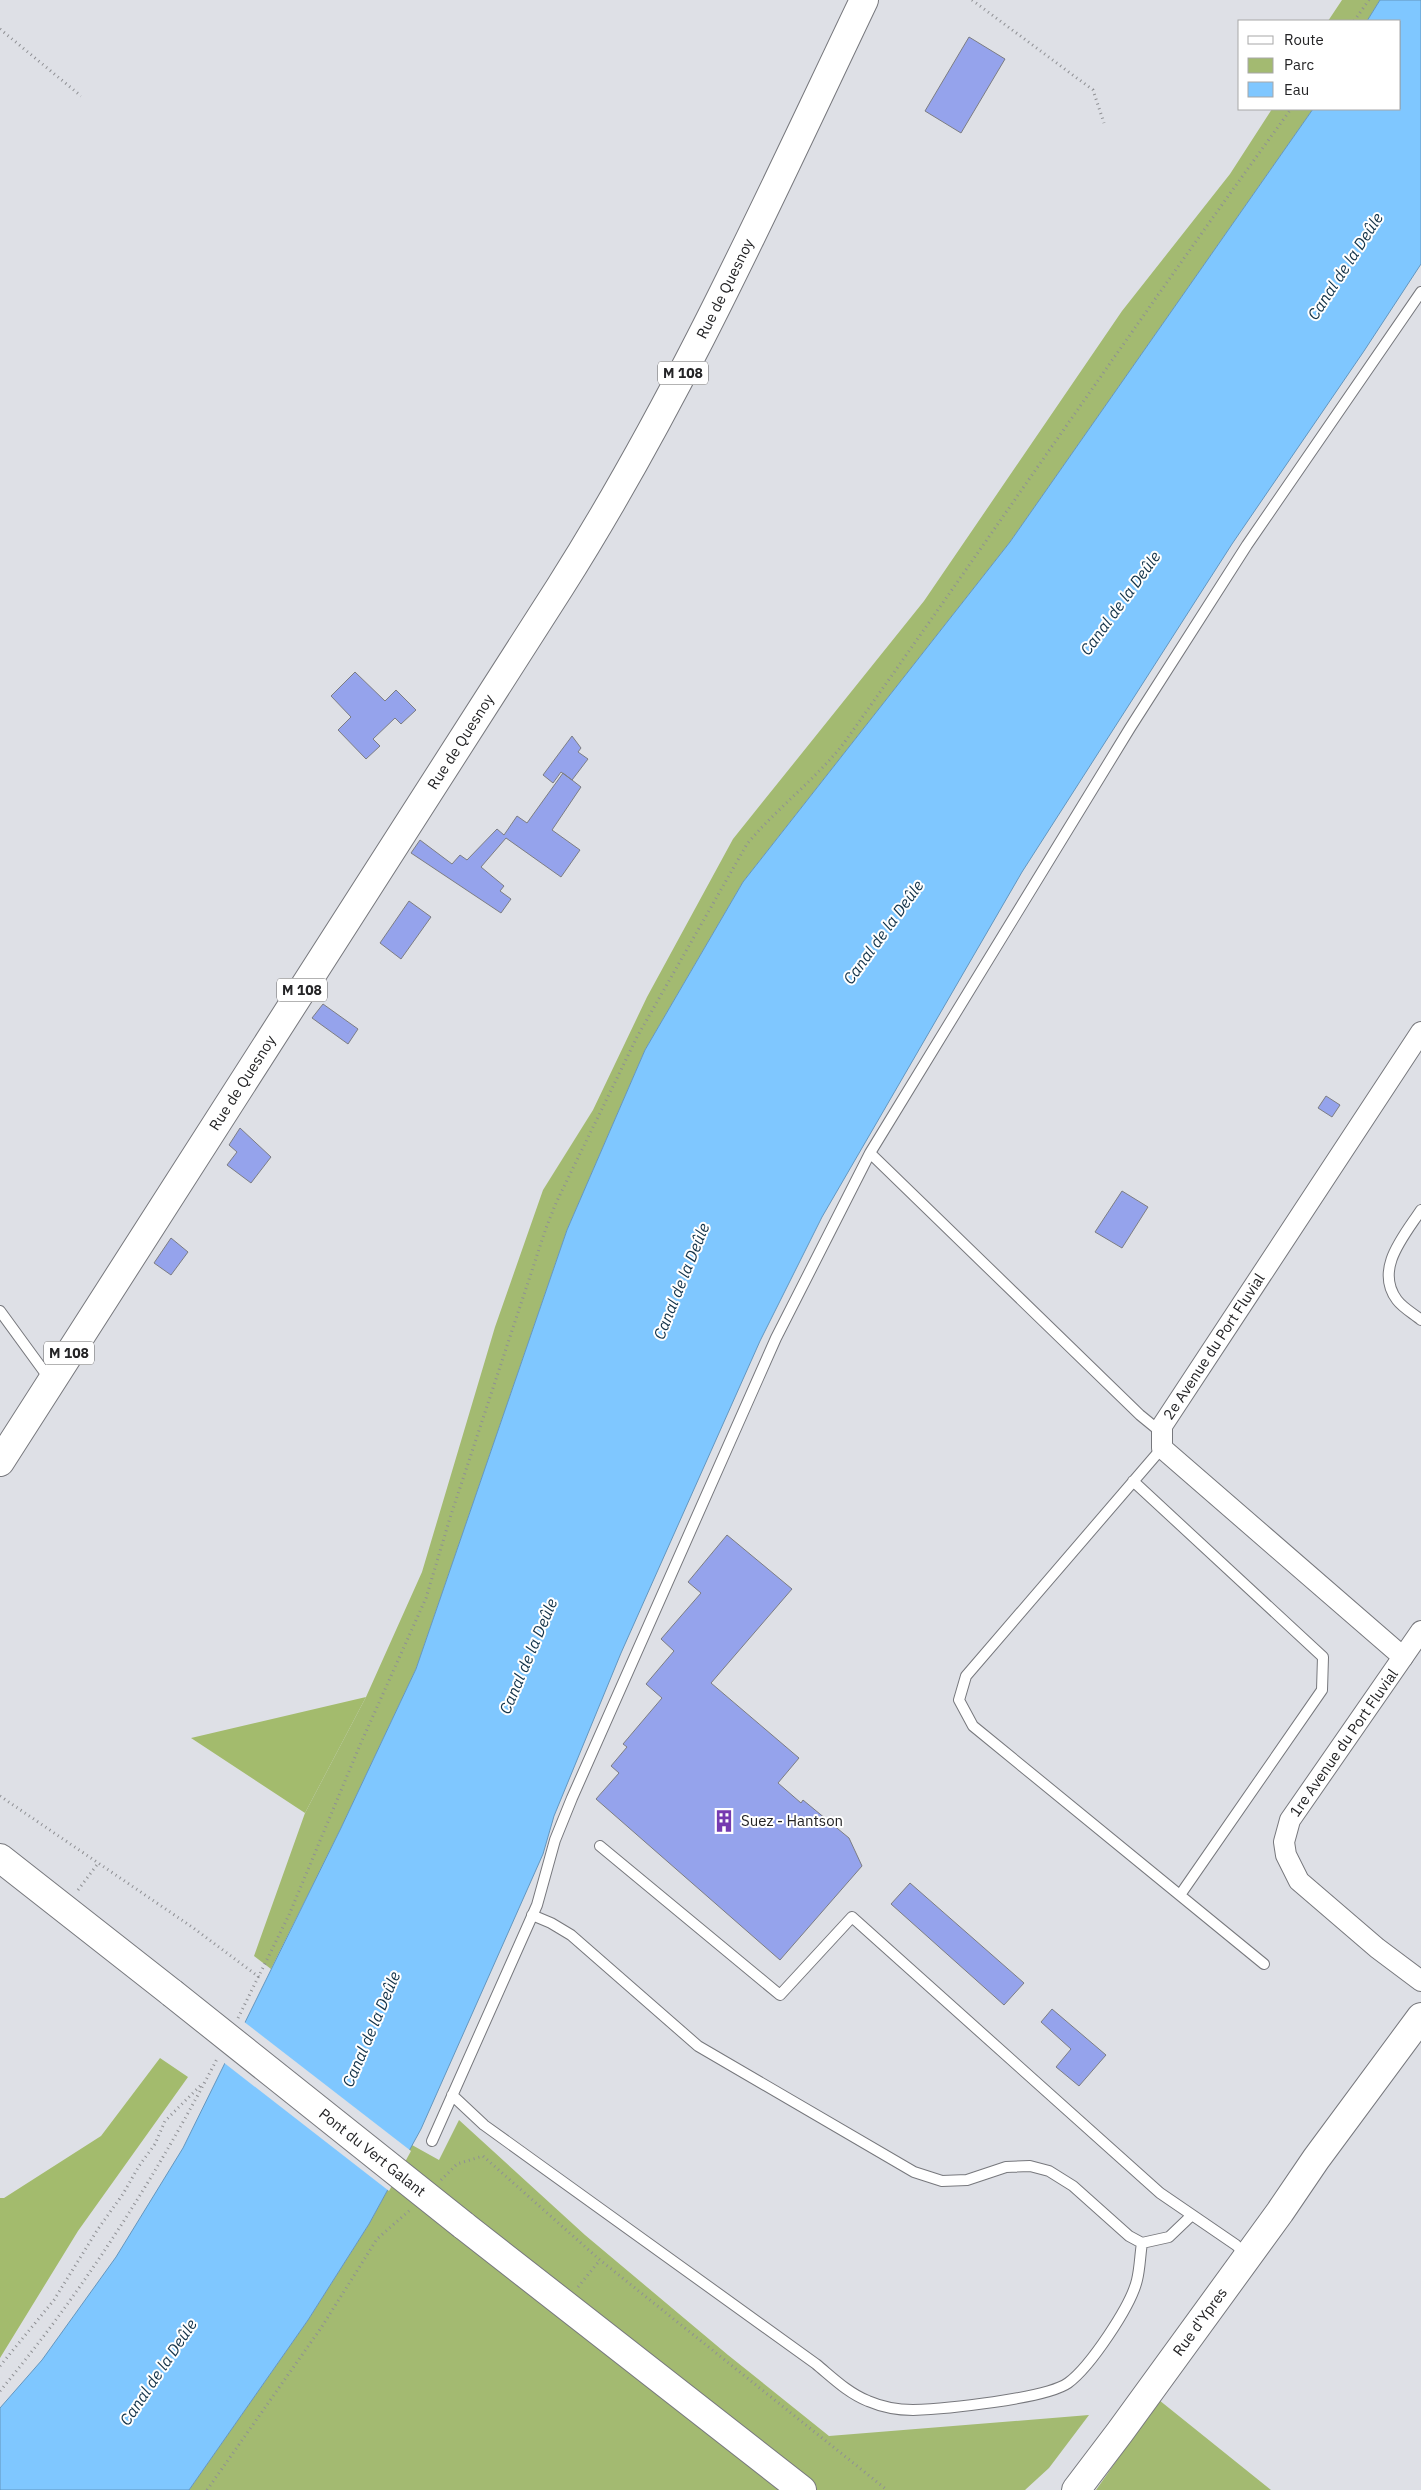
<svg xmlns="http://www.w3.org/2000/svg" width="1421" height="2490" font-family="'IBM Plex Sans',sans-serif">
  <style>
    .green { fill: #a3ba71 }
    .forest { fill: #a3bb6d }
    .water { fill: #7fc7ff; stroke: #6496be }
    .pier { fill: #dee0e6 }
    .building { fill: #95a3ec; stroke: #7c7d83 }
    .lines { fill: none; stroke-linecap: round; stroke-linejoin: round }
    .lane-casing { stroke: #77787d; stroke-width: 12 }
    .street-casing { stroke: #77787d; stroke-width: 22 }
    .secondary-casing { stroke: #77787d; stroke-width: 30 }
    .primary-casing { stroke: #77787d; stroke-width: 30 }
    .path { stroke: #8f9094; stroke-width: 3; stroke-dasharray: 1 4; stroke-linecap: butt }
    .lane { stroke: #fff; stroke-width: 10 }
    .street { stroke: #fff; stroke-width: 20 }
    .secondary { stroke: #fff; stroke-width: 28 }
    .primary { stroke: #fff; stroke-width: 28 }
    .secondary-bridge-casing { stroke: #77787d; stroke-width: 30; stroke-linecap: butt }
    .secondary-bridge { stroke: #fff; stroke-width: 28 }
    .labels { text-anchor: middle; stroke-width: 4; stroke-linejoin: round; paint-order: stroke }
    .shield { fill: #fff; stroke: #666667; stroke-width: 1 }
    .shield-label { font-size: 14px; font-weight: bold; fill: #242426 }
    .street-label { font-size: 15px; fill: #242426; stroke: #fff }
    .poi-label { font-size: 15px; fill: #242426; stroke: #fff; text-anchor: start }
    .water-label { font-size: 16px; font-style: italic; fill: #133349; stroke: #fff }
  </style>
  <rect width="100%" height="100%" fill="#dee0e6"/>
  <path class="green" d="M1342,0H1380L1367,21H1328Z
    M1272,109H1313L1010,542L743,882L645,1050L567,1230L416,1669L341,1828L271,1969L254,1956L305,1813L366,1697L422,1572L495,1327L543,1190L593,1110L647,997L733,839L924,601L1122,311L1230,174Z
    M459,2120L585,2235L728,2355L829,2436L1089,2415L1049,2468L1025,2490H189L308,2320L369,2224L412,2145L439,2160Z
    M1159,2400L1271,2490H1096Z"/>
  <path class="forest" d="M366,1697L305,1813L191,1738Z
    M160,2058L188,2077L78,2231L0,2358V2198H4L101,2136Z"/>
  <path class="water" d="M1380,0H1421V264L1364,351L1232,544L1022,872L822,1217L760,1341L621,1653L554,1816L543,1854L421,2129L369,2224L308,2320L189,2490H0V2408L42,2360L116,2257L183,2148L341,1828L416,1669L567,1230L645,1050L743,882L1010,542L1313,109H1400V21H1367Z"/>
  <path class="pier" d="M243,2021L411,2151L389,2191L223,2062Z"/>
  <path class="building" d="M969,37L1005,59L961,133L925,111Z
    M355,672L385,701L396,690L416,710L401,724L395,718L373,739L380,746L366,759L338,730L351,717L331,696Z
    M572,736L581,748L578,752L588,759L572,780L561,772L553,783L543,775Z
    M563,773L581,787L552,830L580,850L561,877L506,838L481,867L504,886L500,891L511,899L501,913L411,853L420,840L452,864L460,855L467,860L497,829L504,835L517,816L527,823Z
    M409,901L431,917L401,959L380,943Z
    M323,1004L358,1029L348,1044L312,1018Z
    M1326,1096L1340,1105L1332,1117L1318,1108Z
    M240,1128L271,1157L251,1183L227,1165L237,1152L229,1145Z
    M1122,1191L1148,1207L1122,1248L1095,1232Z
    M171,1238L188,1252L171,1275L154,1263Z
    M727,1535L792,1589L711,1683L799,1758L778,1783L801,1803L803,1800L849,1838L862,1866L780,1960L596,1799L619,1773L611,1766L627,1747L623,1744L662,1698L646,1684L674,1651L661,1639L701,1593L688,1582Z
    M910,1883L1024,1983L1004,2005L891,1904Z
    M1052,2009L1106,2055L1079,2086L1056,2067L1071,2049L1041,2022Z"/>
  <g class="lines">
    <defs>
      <path id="lane" d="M870,1153L1140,1415L1162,1433
        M1421,1210C1404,1236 1374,1269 1397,1300C1403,1308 1414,1314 1421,1320
        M0,1311L51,1381
        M1162,1448L966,1676L959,1700L973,1726L1264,1964
        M1133,1481L1323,1657L1322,1690L1180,1895
        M600,1846L780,1995L852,1917L1160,2193L1236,2245L1247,2256
        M532,1915L551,1923L571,1935L698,2046L914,2172L942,2181L967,2180L1006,2167L1030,2166L1049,2171L1073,2186L1129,2236L1142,2243L1169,2237L1192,2215
        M452,2095L484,2125L816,2364C833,2378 848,2393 868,2401C882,2407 898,2410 913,2410C944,2409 1045,2399 1068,2383C1090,2367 1131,2306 1137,2280C1140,2268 1140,2255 1142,2243
        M432,2141L537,1905L555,1840L572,1798L776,1338L870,1153L1130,728L1247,545L1421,292"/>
      <g id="street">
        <path d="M1421,1631L1290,1820L1284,1842L1286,1855L1299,1881L1377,1948L1421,1981"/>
        <path id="s1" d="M1403,1657L1162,1448V1426L1421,1032"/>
      </g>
      <g id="secondary">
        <path d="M0,1858L172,1993"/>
        <path d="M463,2225L802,2490"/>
        <path id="s2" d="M1076,2490L1120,2432L1280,2212L1316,2159L1421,2017"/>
      </g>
      <g id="primary">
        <path id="s3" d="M0,1462L560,587C678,401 769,199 864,0"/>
      </g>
    </defs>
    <use href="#lane" class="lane-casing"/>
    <use href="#street" class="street-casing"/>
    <use href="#secondary" class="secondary-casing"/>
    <use href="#primary" class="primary-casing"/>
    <path class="path" d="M972,0L1093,90L1104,123
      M1354,21L1369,0
      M0,29L81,96
      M0,1796L192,1927L259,1977
      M78,1890L99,1862
      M238,2018L289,1915L360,1745L426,1598L450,1518L546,1228L556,1203L637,1037L747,844C777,808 815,780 844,743C994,532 1139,318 1291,109
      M441,2180L457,2164L483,2156L600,2260L887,2490
      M578,2287L600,2260
      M0,2366L54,2300L98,2229L123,2194L139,2166L155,2144L165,2121L203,2083
      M0,2391C85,2289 157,2175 218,2057
      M207,2490L321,2328L377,2239L410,2210"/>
    <use href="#lane" class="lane"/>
    <use href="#street" class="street"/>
    <use href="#secondary" class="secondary"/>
    <use href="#primary" class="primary"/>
    <defs>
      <g id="secondary-bridge">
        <path id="s4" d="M172,1993L463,2225"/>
      </g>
    </defs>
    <use href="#secondary-bridge" class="secondary-bridge-casing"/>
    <use href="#secondary-bridge" class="secondary-bridge"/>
  </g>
  <defs>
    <symbol id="building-bare" viewBox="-9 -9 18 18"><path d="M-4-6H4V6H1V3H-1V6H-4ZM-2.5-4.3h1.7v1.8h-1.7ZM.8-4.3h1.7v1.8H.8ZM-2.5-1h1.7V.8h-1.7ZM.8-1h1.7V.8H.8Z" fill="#753ab0" stroke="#fff" stroke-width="2.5" paint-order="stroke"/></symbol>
  </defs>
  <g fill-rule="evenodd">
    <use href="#building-bare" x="708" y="1805" width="32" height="32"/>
  </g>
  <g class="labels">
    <g class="shield">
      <rect x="658" y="361.5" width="50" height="23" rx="4"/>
      <rect x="277" y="978.5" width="50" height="23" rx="4"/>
      <rect x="44" y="1341.5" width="50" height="23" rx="4"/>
    </g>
    <g class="shield-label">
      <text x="683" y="378">M 108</text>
      <text x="302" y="995">M 108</text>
      <text x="69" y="1358">M 108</text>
    </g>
    <g class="street-label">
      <text dy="5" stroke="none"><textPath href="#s3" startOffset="1380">Rue de Quesnoy</textPath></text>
      <text dy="5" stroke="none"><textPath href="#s3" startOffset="855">Rue de Quesnoy</textPath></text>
      <text dy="5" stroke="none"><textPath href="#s3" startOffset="450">Rue de Quesnoy</textPath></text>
      <text dy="5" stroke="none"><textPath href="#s1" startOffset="436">2e Avenue du Port Fluvial</textPath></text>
      <text transform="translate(1344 1743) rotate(-55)" y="5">1re Avenue du Port Fluvial</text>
      <text dy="5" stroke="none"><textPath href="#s4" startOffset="256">Pont du Vert Galant</textPath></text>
      <text dy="5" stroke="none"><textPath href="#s2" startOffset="209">Rue d'Ypres</textPath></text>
    </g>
    <g class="poi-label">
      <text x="741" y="1826">Suez - Hantson</text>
    </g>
    <g class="water-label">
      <text transform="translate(1345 266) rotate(-57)" y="6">Canal de la Deûle</text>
      <text transform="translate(1120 603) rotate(-54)" y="6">Canal de la Deûle</text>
      <text transform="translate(883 932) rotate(-54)" y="6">Canal de la Deûle</text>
      <text transform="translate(681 1281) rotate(-68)" y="6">Canal de la Deûle</text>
      <text transform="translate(528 1656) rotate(-67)" y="6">Canal de la Deûle</text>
      <text transform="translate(371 2029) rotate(-67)" y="6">Canal de la Deûle</text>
      <text transform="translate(158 2372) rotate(-56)" y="6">Canal de la Deûle</text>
    </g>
  </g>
  <rect x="1238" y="20" width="162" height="90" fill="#ffffff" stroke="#a7a7a8"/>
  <rect x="1248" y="36" width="25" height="8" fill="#ffffff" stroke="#a7a7a8"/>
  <text x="1284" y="45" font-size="15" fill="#242426">Route</text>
  <rect x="1248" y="58" width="25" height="15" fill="#a3ba71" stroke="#a7a7a8"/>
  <text x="1284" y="70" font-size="15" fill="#242426">Parc</text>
  <rect x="1248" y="82" width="25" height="15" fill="#7fc7ff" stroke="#a7a7a8"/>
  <text x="1284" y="95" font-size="15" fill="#242426">Eau</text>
</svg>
